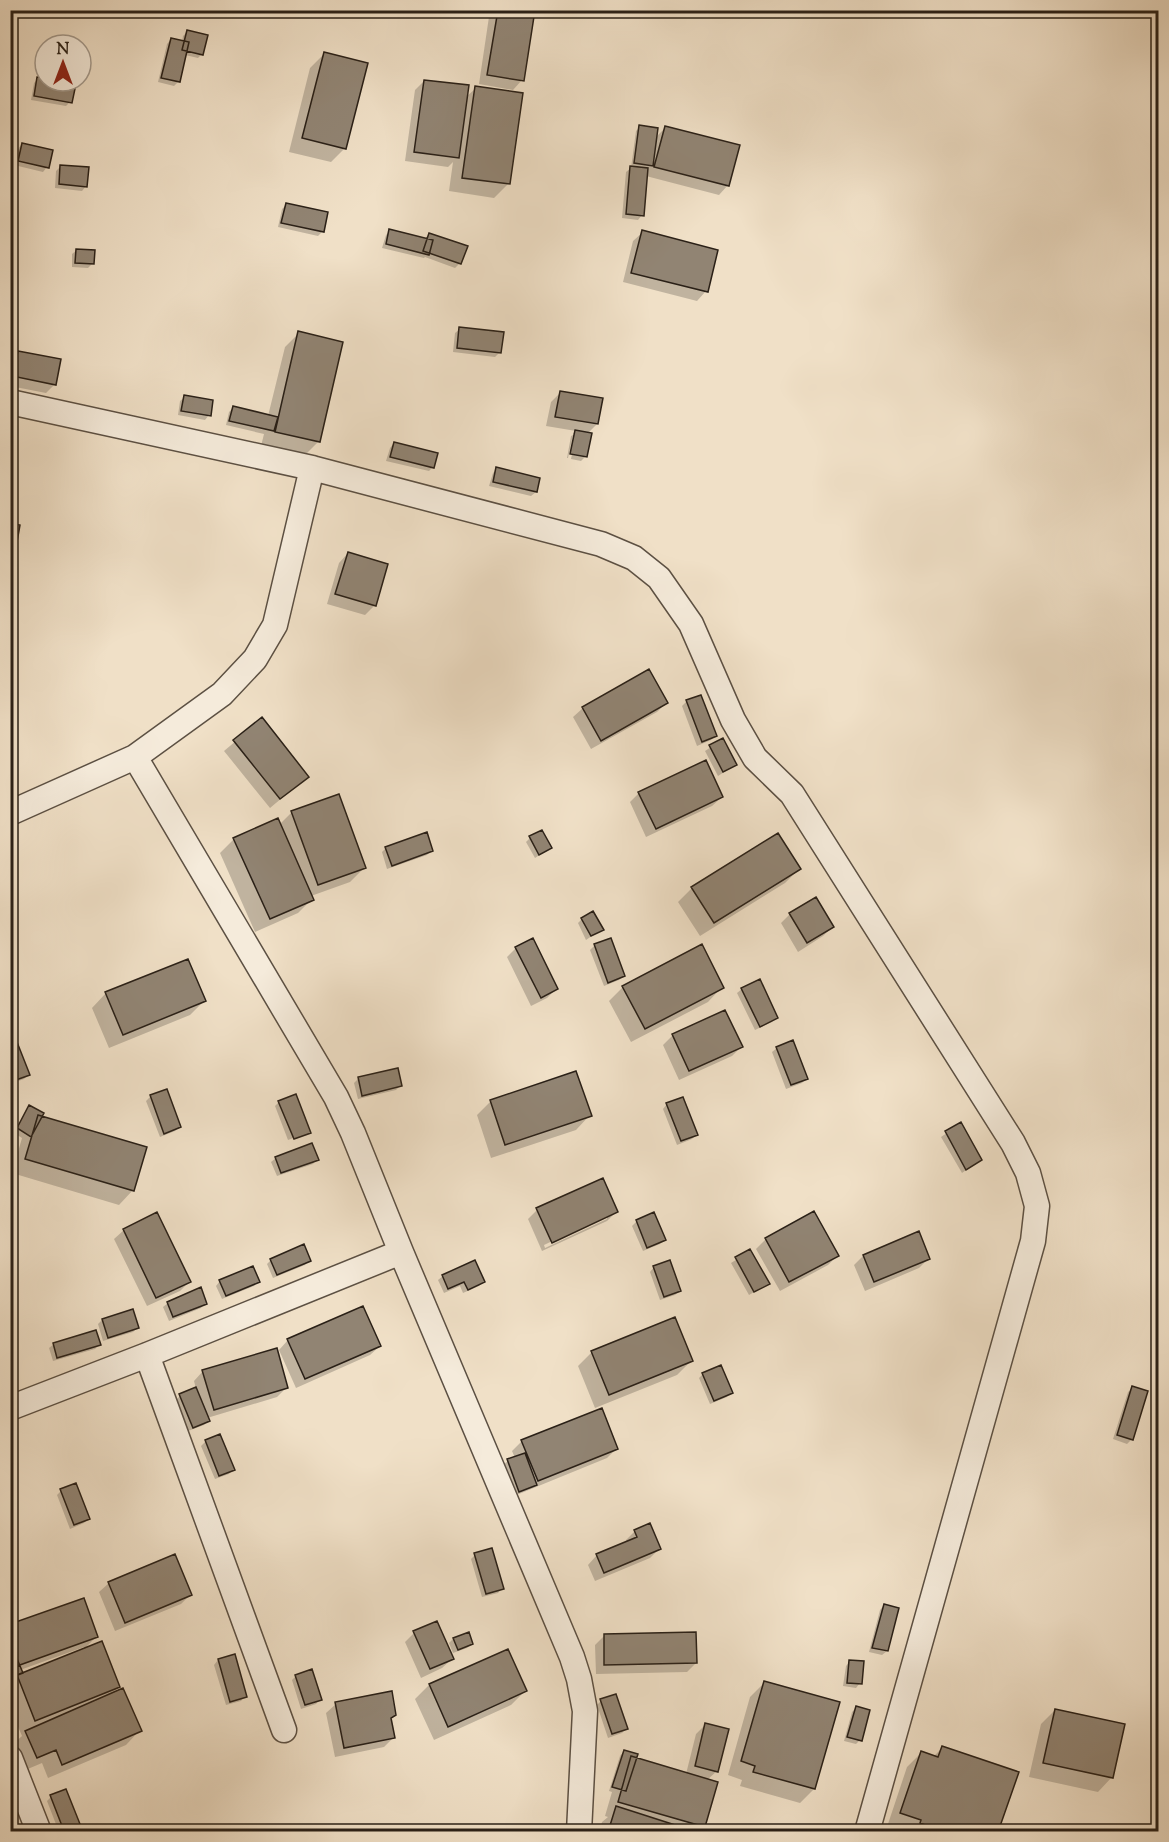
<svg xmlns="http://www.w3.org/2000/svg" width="1169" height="1842" font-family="'Sorts Mill Goudy',serif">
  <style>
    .shadow { fill: #0003; fill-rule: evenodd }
    .building { fill: #918473; stroke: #2a2017; stroke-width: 1.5 }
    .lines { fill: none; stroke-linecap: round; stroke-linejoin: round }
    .street-casing { stroke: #5c5043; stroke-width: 27 }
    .street { stroke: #f5ebdb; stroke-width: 24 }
  </style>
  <rect width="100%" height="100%" fill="#f0e0c7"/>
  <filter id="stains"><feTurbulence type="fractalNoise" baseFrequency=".00333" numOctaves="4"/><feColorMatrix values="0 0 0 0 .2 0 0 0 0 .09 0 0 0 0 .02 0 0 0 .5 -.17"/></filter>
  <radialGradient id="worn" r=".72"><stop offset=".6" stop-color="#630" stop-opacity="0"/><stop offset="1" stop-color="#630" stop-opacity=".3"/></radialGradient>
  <path class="shadow" d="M490,10H533L522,80L513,90L479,84Z
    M187,32L202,54L198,58L185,55L179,81L174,86L158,82L167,44L171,39L182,42L183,36Z
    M324,54L345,148L331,162L289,152L310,68Z
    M38,79L74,85L70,102L66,106L31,100L34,83Z
    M424,81L465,98L476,88L521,95L508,184L494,198L449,191L453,162L448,167L405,161L415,90Z
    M640,127L655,138L665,128L728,185L719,195L646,176L642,215L638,220L622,218L626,172L631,168L636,131Z
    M22,144L47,167L43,172L14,165L18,149Z
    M61,166L86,186L82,191L55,188L56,171Z
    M287,204L322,232L318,236L278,227L282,209Z
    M390,231L425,239L429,234L460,263L455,268L425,257L424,258L382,248L386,235Z
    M643,232L706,291L697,301L623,282L633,241Z
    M77,250L92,264L88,268L72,267V254Z
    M460,329L500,352L495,357L453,352L455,333Z
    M299,333L319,441L304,456L261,446L264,434L226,425L229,412L234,407L268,416L285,347Z
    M18,352L55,384L46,393L10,386V360Z
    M560,393L597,424L587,434L590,435L585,457L581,461L571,459L576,434H573L576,431L546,426L551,402Z
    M185,397L209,415L205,420L178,415L180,401Z
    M573,435L568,458H567L571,436Z
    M394,443L433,467L429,471L386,461L390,448Z
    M497,469L539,479L536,492L531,496L489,486L493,473Z
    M348,553L374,606L365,615L327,604L339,563Z
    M700,696L715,736L711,740L697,746L682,706L686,702Z
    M666,703L657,712L591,749L573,717L583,708Z
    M262,719L307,777L270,808L224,751Z
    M722,740L735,765L718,776L705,751Z
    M639,793L722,797L712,806L646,837L630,802Z
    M292,812L364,868L350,882L311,896L312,899L298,913L255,932L220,853L234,839L279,825Z
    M530,838L550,848L535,858L526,842Z
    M386,848L431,851L427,855L387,869L382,852Z
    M799,869L785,883L700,936L678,902L692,888Z
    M790,914L832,927L823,936L798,952L781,923Z
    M582,919L602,929L586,940L578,923Z
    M610,940L623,976L619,980L604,986L590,950L594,946Z
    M516,948L556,989L547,998L531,1006L507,957Z
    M623,987H722L708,1002L631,1042L609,1001Z
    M742,989L776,1017L772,1022L755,1030L737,993Z
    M106,993L204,1001L190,1015L109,1048L92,1008Z
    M673,1035L741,1047L732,1056L679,1080L663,1045Z
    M10,1040L28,1075L24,1079L10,1084Z
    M777,1048L806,1079L802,1083L786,1089L772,1052Z
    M358,1079L400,1086L396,1090L358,1099L354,1083Z
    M151,1096L180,1127L175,1131L160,1137L146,1101Z
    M491,1101L590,1115L576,1130L491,1158L477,1115Z
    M279,1102L309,1132L306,1135V1133L288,1140L275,1106Z
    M667,1104L696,1135L692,1139L677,1145L663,1109Z
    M30,1107L41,1117L133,1190L119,1205L12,1173L22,1138L14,1133Z
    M960,1124L980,1160L962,1173L941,1137Z
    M276,1158L317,1159L313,1164L277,1176L271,1162Z
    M537,1210L616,1212L607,1221L542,1251L528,1219ZM607,1215V1219L545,1248L544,1245Z
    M653,1214L664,1240L660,1244L643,1251L632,1226L636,1222Z
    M124,1230L189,1282L180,1291L147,1306L114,1239Z
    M918,1233L929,1258L919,1268L865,1291L854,1265L863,1256Z
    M766,1239L837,1256L828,1265L780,1291L756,1249Z
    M750,1251L768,1284L749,1295L731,1263Z
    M271,1260H309L305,1265L273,1278L267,1264Z
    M654,1267L680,1291L675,1295L660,1300L650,1272Z
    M443,1276L483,1282L479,1286L463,1293L460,1286L444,1293L438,1280Z
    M220,1281L258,1282L254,1286L222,1299L216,1286Z
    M168,1303H205L201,1308L169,1321L163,1307Z
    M132,1310L138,1327L133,1332L103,1341L98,1324L102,1320Z
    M288,1340L380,1346L370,1355L296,1388L279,1350Z
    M54,1344L99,1345L95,1349L53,1361L49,1348Z
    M592,1352L691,1361L677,1375L595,1408L578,1366Z
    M203,1371L287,1387L277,1397L207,1418L208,1421L204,1425L188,1431L176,1400L180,1396L196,1389L194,1381Z
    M703,1374L731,1392L727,1397L710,1404L699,1378Z
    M1133,1388L1132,1439L1127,1444L1113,1439L1128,1392Z
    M206,1441L233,1469L229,1474L215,1479L201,1446Z
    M522,1441L616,1449L607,1458L514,1496L503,1465L508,1461L515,1458L512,1451Z
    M61,1491L88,1519L84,1523L70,1529L57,1495Z
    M635,1531L659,1549L650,1558L595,1581L588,1565L597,1555L627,1543L626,1540Z
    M475,1555L502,1588L498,1593L482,1597L471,1559Z
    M109,1583L190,1595L181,1604L115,1631L99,1592Z
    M884,1605L887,1651L882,1655L869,1652L880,1610Z
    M10,1626L97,1636L84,1649V1647L20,1670L22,1674L119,1687L111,1695L140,1730L126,1745L48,1778L42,1763L23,1771L11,1746L22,1736L10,1708V1683L17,1676L10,1679Z
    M414,1633L452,1659L442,1668L421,1678L405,1642Z
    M468,1634L472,1644L467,1648L453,1653L449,1643L453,1639Z
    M604,1636L696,1663L687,1672L596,1674L595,1645Z
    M507,1651L525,1691L511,1705L434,1740L415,1699L429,1685Z
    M218,1660L245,1696L241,1701L226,1705L214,1665Z
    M850,1661L860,1683L856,1688L843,1686L846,1666Z
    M296,1676L320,1699L316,1704L301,1709L292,1680Z
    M764,1683L814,1789L800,1803L740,1786L742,1780L728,1775L750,1697Z
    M601,1701L626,1729L622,1733L608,1738L597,1705Z
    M336,1704L395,1715L390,1719L393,1738L384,1747L335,1757L326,1713Z
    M856,1708L860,1740L856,1744L844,1741L852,1712Z
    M1055,1710L1112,1777L1098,1792L1029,1777L1041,1724Z
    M705,1725L717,1771L707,1780L716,1783L704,1827L699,1832H599L602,1822L608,1817L605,1816L612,1792L609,1791L620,1756L624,1751L635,1759L686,1774L696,1734Z
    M943,1747L997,1832H901L887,1827L907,1767L921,1753L933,1757Z
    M51,1797L78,1824L74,1828L66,1832H59L47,1801Z"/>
  <path class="building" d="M498,10H535L524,81L487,75Z
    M187,30L208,35L203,55L182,50Z
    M171,38L189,42L180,82L161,78Z
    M324,52L368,63L346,149L302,138Z
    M37,77L45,78V81L76,84L72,103L34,96Z
    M424,80L469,85L459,158L414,152Z
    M475,86L523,93L510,184L462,178Z
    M639,125L658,128L653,166L634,163Z
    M665,126L740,145L729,186L654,167Z
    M22,143L53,150L49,168L18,161Z
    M60,165L89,167L87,187L59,184Z
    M630,166L648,168L644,216L626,214Z
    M286,203L328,212L324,232L281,223Z
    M389,229L433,240L429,255L386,244Z
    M642,230L718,250L708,292L631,273Z
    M429,233L468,246L461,264L423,251Z
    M76,249L95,250L94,264L75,263Z
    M459,327L504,332L501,353L457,348Z
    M298,331L343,342L320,442L275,432Z
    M18,351L61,359L56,385L12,376Z
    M560,391L603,398L598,424L555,417Z
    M184,395L213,400L211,416L181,411Z
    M233,406L278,417L274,431L229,421Z
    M575,430L592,433L587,457L570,454Z
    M394,442L438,453L434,468L390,457Z
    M496,467L540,478L537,492L493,482Z
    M10,523L20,525L17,542L10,541Z
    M348,552L388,564L376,606L335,594Z
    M649,669L668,703L601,741L582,707Z
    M701,695L717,736L702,742L686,700Z
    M262,717L309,777L280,799L233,740Z
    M723,738L737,765L723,772L709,745Z
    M706,760L723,797L656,829L638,792Z
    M339,794L366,868L318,885L291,811Z
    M278,818L314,900L270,919L233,838Z
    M542,830L552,848L539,855L529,836Z
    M427,832L433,851L392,866L385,847Z
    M778,833L801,869L714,923L691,887Z
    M816,897L834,927L807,943L789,913Z
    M593,911L604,930L591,936L581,918Z
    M533,938L558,989L541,998L515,947Z
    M611,938L625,976L608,983L594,944Z
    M702,944L724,988L645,1029L622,986Z
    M188,959L206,1001L123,1035L105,992Z
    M760,979L778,1018L760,1027L741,988Z
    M725,1010L743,1047L689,1071L672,1034Z
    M15,1037L30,1075L13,1081L10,1075V1038Z
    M793,1040L808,1079L791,1085L776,1047Z
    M398,1068L402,1086L362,1096L358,1077Z
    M576,1071L592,1116L505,1145L490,1100Z
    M167,1089L181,1127L164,1134L150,1095Z
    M296,1094L311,1133L294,1139L278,1101Z
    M683,1097L698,1135L681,1141L666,1103Z
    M29,1105L44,1113L31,1137L17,1128Z
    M38,1115L147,1147L134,1191L25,1159Z
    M961,1122L982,1160L966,1170L945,1131Z
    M312,1143L319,1160L281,1173L275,1157Z
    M603,1178L618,1212L552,1243L536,1208Z
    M814,1211L839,1256L789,1282L765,1238Z
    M157,1212L191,1282L156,1298L123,1229Z
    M654,1212L666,1240L647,1248L636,1220Z
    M919,1231L930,1259L874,1282L863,1255Z
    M304,1244L311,1261L277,1275L270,1259Z
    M750,1249L770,1284L754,1292L735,1257Z
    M475,1260L485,1282L468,1290L464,1282L448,1289L442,1275Z
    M670,1260L681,1291L664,1297L653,1266Z
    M253,1266L260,1282L226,1296L219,1280Z
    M201,1287L207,1304L173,1317L167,1302Z
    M363,1306L381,1346L305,1379L287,1339Z
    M133,1309L139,1328L108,1338L102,1319Z
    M675,1317L693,1361L609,1395L591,1351Z
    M96,1330L101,1345L57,1358L53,1343Z
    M277,1348L288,1388L214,1410L202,1370Z
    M721,1365L733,1393L714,1401L702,1373Z
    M1132,1386L1148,1391L1133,1440L1117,1435Z
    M196,1387L210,1421L193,1428L179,1394Z
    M602,1408L618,1449L538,1481L521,1440Z
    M220,1434L235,1470L219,1476L205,1440Z
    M525,1453L537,1485L519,1492L507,1459Z
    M76,1483L90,1519L74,1525L60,1489Z
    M650,1523L661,1549L604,1573L596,1554L637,1537L634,1530Z
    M492,1548L504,1589L486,1594L474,1553Z
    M175,1554L192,1595L125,1623L108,1582Z
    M84,1598L98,1637L17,1666L10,1649V1624Z
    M884,1604L899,1608L888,1651L872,1648Z
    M437,1621L454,1659L430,1669L413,1631Z
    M469,1632L473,1644L458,1650L453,1638Z
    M696,1632L697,1663L604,1665V1634Z
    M102,1641L120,1687L35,1721L17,1675Z
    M10,1642L23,1673L10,1678Z
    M508,1649L527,1691L448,1727L429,1684Z
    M235,1654L247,1697L230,1702L218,1659Z
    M849,1660L864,1661L862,1684L847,1683Z
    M312,1669L322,1700L305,1705L295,1675Z
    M764,1681L840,1702L815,1789L753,1772L755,1766L741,1761Z
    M123,1688L142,1731L62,1765L56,1750L37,1758L25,1731Z
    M392,1691L396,1715L391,1718L395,1738L344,1748L335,1702Z
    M616,1694L628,1729L612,1734L600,1699Z
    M856,1706L870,1710L862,1741L847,1737Z
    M1055,1709L1125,1724L1113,1778L1043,1763Z
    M705,1723L729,1729L718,1772L695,1766Z
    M942,1746L1019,1772L998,1832H944L920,1823L921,1820L900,1813L921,1751L938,1757Z
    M624,1750L638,1754L626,1791L612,1787Z
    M631,1756L718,1782L705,1827L618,1802Z
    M66,1789L80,1824L64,1831L50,1795Z
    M616,1806L697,1832H608Z"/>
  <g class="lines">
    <defs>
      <path id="street" d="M10,402L312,468L601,544L634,558L659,578L691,624L733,720L755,758L792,794L1013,1143L1028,1173L1037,1206L1033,1241L867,1832
        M135,757L336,1097L353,1133L401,1252L572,1657L579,1679L585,1711L579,1832
        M10,813L135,757L222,694L255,659L275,625L312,468
        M147,1355L284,1730
        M10,1408L147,1355L401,1252
        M10,1758L39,1832"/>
    </defs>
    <use href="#street" class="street-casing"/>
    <use href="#street" class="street"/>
  </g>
  <rect width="1169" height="1842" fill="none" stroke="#f0e0c7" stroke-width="36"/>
  <rect x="12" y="12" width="1145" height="1818" fill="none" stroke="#2a2017" stroke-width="3"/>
  <rect x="18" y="18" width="1133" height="1806" fill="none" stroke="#2a2017" stroke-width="1.5"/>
  <g transform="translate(63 63)"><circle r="28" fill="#f5ebdb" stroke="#a49a8d" stroke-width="1.5"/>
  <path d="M0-4.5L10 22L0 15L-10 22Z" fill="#8f2418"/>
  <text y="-9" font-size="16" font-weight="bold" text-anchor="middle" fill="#2a2017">N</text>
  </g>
  <rect width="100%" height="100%" filter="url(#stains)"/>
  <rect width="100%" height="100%" fill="url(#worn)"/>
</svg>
